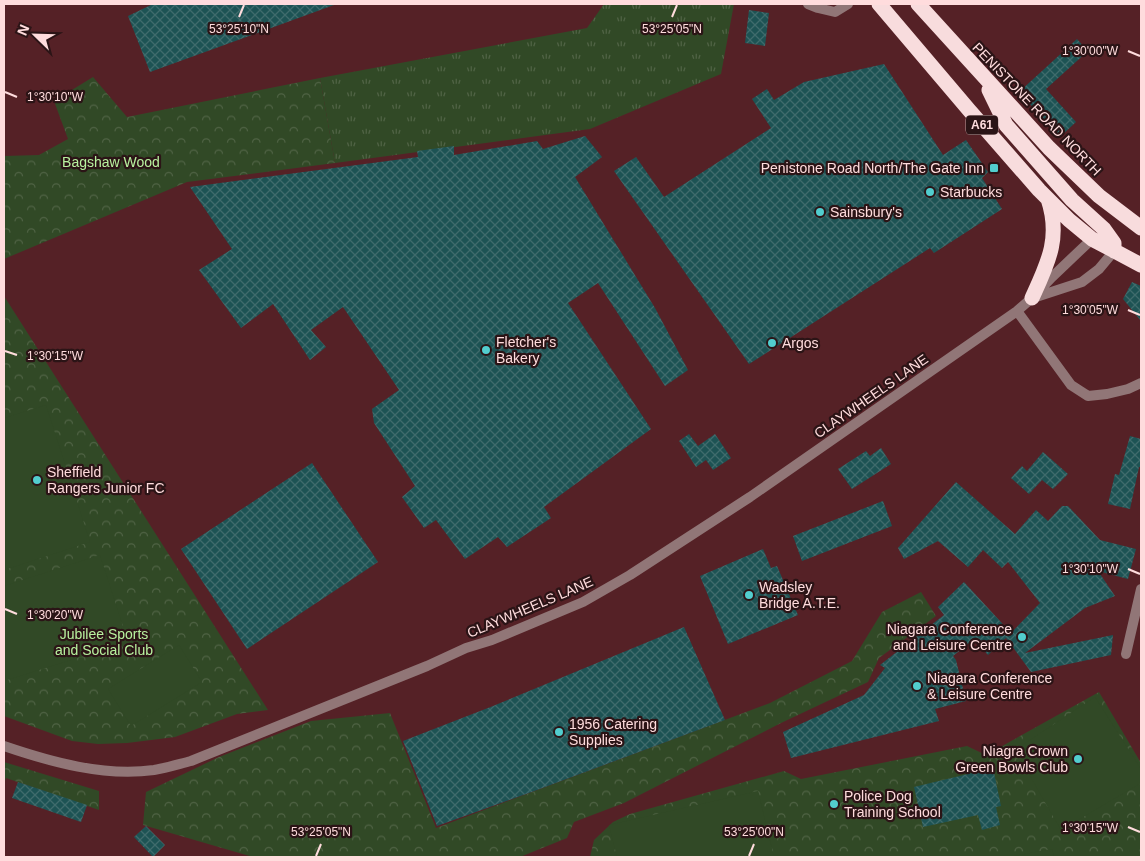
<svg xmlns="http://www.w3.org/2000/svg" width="1145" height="861" font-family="Arial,sans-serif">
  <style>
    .grass { fill: url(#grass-tufts) }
    .forest { fill: url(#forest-crowns) }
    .pitch { fill: #314926 }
    .building { fill: url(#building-cross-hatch) }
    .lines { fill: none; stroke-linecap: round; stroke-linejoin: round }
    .street { stroke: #917677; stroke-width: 10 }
    .highway { stroke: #f8dcdd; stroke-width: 15 }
    .ticks { fill: none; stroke: #ffdcdd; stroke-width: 2 }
    .poi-dot { fill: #52cdce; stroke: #2b1416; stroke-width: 2 }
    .labels { text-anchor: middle; stroke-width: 4.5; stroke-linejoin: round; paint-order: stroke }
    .shield { fill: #2b1416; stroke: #bfa0a1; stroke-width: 1 }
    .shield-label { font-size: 12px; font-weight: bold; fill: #ffdcdd }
    .street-label { font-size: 14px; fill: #ffdcdd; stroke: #2b1416 }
    .park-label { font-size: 14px; fill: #b8f29f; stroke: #2b1416 }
    .poi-label { font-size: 14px; fill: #ffdcdd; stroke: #2b1416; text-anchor: start }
    .ticks-label { font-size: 12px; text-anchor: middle; fill: #ffdcdd; stroke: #2b1416; stroke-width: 4.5; stroke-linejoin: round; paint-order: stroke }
  </style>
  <defs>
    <pattern id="grass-tufts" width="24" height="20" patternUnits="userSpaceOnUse" patternTransform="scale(1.25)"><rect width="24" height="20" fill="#314926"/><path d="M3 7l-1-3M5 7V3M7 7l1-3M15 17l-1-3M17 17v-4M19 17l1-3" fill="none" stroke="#506345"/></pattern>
    <pattern id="forest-crowns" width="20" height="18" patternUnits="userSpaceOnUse" patternTransform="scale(1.25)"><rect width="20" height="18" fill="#314926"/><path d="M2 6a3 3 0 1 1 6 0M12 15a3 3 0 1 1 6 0" fill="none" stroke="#506345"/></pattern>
    <pattern id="building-cross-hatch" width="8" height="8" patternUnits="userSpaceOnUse" patternTransform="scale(1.25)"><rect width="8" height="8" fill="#1d5354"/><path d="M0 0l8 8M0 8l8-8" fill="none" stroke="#3f6b6c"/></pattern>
  </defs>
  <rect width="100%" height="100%" fill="#552126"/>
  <path class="grass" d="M604,4H734L721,74L590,129L335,163L320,78L587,28Z"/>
  <path class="forest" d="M93,77L127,117L320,78L335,163L187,182L4,259V156L39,155L68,139L54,101Z
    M4,296L268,710L237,714L175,737L127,743L98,744L72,741L4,716Z
    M921,592L936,616L879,658L868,682L781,723L624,803L574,822L567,838L520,857H253L143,825L146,792L219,757L311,721L390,713L436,828L770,703L852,661L882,612Z
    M1099,692L1141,763V857H590L594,840L613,822L630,814L784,771L801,779L967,746L986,755Z
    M4,762L99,791V810L6,778L4,784Z"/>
  <path class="pitch" d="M46,405L90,542L4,570V418Z
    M100,555L128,642L4,681V586Z
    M179,645L202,682L131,726L108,689Z
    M1095,697L1141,769V783L1061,830L1015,750Z
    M758,791L774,857H617L609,825Z
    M1052,849L1054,857H1008Z"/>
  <path class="building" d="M153,4H333L334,5L150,72L128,16Z
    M749,10L769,13L765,46L745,43Z
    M1077,39L1088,51L1046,89L1076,122L1060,137L1019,92Z
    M884,64L943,155L966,140L988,172L982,178L1002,209L934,253L930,248L749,364L614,171L636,157L664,197L771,128L752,99L767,89L774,100L804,82Z
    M585,136L602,157L575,177L655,308L688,370L665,386L598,283L568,303L651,429L544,507L551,518L507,547L498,537L465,559L436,520L424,528L402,497L415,486L374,423L372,409L399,390L343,307L311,330L326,347L310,360L273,304L241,328L199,270L232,249L190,187L418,157L417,151L454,146V155L537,141L543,149Z
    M1132,282L1141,286V321L1123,299Z
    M689,434L698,446L715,434L731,458L713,470L706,460L696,467L679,441Z
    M1130,436L1141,439V467H1139L1130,509L1108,504L1115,474L1119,475Z
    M881,448L891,464L852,489L838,469L866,451L870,456Z
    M1043,452L1068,474L1053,489L1042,480L1029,494L1011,478L1022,466L1027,471Z
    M312,463L378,562L247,649L181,549Z
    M956,482L1015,534L1036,510L1048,521L1062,506H1068L1100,540L1136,549L1128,579L1098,571L1115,596L1085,608L1025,653L1113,635L1111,655L1031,672L1006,638L988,655L974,639L953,656L956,660L966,701L935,709L939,721L791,758L783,732L864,695L885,668L880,665L944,615L938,607L964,582L1011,633L1040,603L1008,562L1002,568L983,550L968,567L938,541L904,559L898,548Z
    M883,501L892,526L802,561L793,536Z
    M763,549L771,568L777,566L798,615L728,644L700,576Z
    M684,627L725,720L529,793L437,826L403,741L493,706Z
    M993,768L1001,806L996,807L1000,825L982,830L978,815L923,827L914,787Z
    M18,782L87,805L81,822L12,798Z
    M146,826L165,845L153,857L134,837Z"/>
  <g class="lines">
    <path class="street" d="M808,4L818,8L835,12L848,4
      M1033,298L1082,282L1099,269L1114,251
      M1017,311L1071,385L1088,396L1107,394L1128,389L1141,383
      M1126,654L1141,589
      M4,746C51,762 104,777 154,770C166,768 179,764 191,761L427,666L466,648L492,640L583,602L630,575L750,497L1017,311L1032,298L1052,277L1092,239"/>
    <path class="highway" d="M879,4L969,110L1039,190L1069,220L1092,239L1141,265
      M918,4L1049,148L1099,196L1141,228
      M989,90L1006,125L1072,200L1104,229L1114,243V251
      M1032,298C1048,263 1061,238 1048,199"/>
  </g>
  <path class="ticks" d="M239,17L244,5M672,17L677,5M1128,51L1140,56M5,92L17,97M1128,310L1140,315M5,351L17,355M1128,569L1140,574M5,609L17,614M1128,827L1140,832M316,856L321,844M749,856L754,844"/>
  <g class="poi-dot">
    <rect x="989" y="163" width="10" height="10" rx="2.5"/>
    <circle cx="930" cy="192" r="5"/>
    <circle cx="820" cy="212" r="5"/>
    <circle cx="772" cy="343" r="5"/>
    <circle cx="486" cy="350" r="5"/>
    <circle cx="37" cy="480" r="5"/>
    <circle cx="749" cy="595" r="5"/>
    <circle cx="1022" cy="637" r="5"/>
    <circle cx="917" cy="686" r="5"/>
    <circle cx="559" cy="732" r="5"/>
    <circle cx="1078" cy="759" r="5"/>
    <circle cx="834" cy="804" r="5"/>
  </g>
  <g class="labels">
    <rect class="shield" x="966" y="115.5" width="32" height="19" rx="4"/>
    <g class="shield-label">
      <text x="982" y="129">A61</text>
    </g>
    <g class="street-label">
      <text transform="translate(1037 109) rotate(46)" y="5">PENISTONE ROAD NORTH</text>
      <text transform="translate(871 396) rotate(-35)" y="5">CLAYWHEELS LANE</text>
      <text transform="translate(530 607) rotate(-23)" y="5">CLAYWHEELS LANE</text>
    </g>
    <g class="park-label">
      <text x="111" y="167">Bagshaw Wood</text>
      <text x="104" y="639">Jubilee Sports<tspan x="104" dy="16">and Social Club</tspan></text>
    </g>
    <g class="poi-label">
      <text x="984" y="173" text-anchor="end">Penistone Road North/The Gate Inn</text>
      <text x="940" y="197">Starbucks</text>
      <text x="830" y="217">Sainsbury's</text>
      <text x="496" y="347">Fletcher's<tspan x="496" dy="16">Bakery</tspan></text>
      <text x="782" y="348">Argos</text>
      <text x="47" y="477">Sheffield<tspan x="47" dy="16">Rangers Junior FC</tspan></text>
      <text x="759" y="592">Wadsley<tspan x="759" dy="16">Bridge A.T.E.</tspan></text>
      <text x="1012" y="634" text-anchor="end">Niagara Conference<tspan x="1012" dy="16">and Leisure Centre</tspan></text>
      <text x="927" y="683">Niagara Conference<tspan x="927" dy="16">&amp; Leisure Centre</tspan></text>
      <text x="569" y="729">1956 Catering<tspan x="569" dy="16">Supplies</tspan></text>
      <text x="1068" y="756" text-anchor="end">Niagra Crown<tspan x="1068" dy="16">Green Bowls Club</tspan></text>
      <text x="844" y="801">Police Dog<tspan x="844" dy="16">Training School</tspan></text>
    </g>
  </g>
  <g class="ticks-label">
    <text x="239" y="33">53°25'10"N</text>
    <text x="672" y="33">53°25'05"N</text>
    <text x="1090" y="55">1°30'00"W</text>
    <text x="55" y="101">1°30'10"W</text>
    <text x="1090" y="314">1°30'05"W</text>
    <text x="55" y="360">1°30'15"W</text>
    <text x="1090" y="573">1°30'10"W</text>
    <text x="55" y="619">1°30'20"W</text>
    <text x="1090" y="832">1°30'15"W</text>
    <text x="321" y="836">53°25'05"N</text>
    <text x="754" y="836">53°25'00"N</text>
  </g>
  <rect width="1145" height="861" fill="none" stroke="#ffdcdd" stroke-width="10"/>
  <g transform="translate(35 35) rotate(293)" stroke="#2b1416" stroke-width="4" paint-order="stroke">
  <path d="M0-4L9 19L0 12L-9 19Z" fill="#ffdcdd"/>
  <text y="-8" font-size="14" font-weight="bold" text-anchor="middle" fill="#ffdcdd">N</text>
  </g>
</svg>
